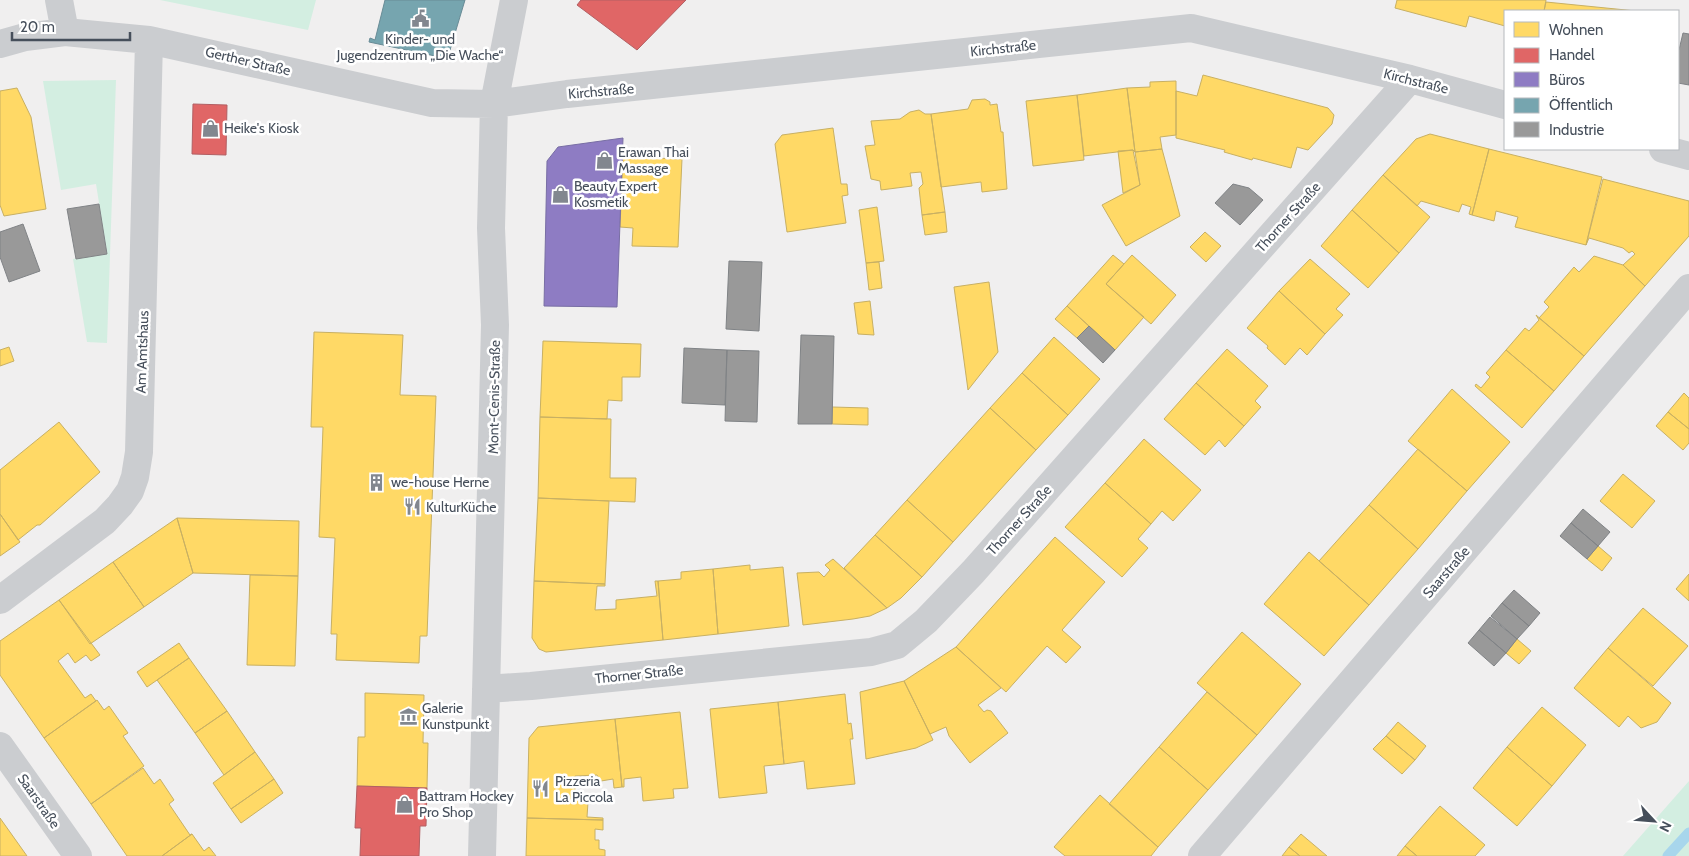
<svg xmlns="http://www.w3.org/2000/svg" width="1689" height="856" font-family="Cabin,sans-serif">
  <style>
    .green { fill: #d3eee1 }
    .homes { fill: #ffd966; stroke: #c8b063 }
    .shops { fill: #e06666; stroke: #b25f63 }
    .offices { fill: #8e7cc3; stroke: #786ea4 }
    .public { fill: #76a5af; stroke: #688b96 }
    .industry { fill: #999; stroke: #808386 }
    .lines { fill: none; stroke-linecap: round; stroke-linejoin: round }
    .stream { stroke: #a8d6ec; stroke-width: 11 }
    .minor { stroke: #cbcdd0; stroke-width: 28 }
    .labels { text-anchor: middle; stroke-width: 5; stroke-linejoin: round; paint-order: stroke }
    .poi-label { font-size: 14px; fill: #464f5b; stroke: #fff; text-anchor: start }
    .street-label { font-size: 14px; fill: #464f5b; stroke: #fff }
  </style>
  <rect width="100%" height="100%" fill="#f0efef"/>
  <path class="green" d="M160,0H316L308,30Z
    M116,80L107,343L87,342L73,259L107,253L96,184L61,190L43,81Z
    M1689,781V856H1623Z"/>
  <path class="homes" d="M1397,0H1546L1544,11H1505V26L1469,16L1466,27L1395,8Z
    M1546,2L1636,11H1544Z
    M1203,75L1328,108L1334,115L1332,124L1308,150L1297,147L1291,168L1253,158L1252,160L1224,152L1225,150L1176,138V91L1197,96Z
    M1176,81V135L1160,137L1162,149L1135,152L1127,88L1150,87V82Z
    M17,88L31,117L46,209L4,216L0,205V91Z
    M1127,88L1135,152L1133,150L1084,156L1077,95Z
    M1077,95L1084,160L1033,166L1026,101Z
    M985,99L990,102V105L997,104L1001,132H1003L1007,189L982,192L981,182L941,187L931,114L968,109L972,100Z
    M919,110L925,114H931L945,212L922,215L919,188L923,184L921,172L910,173L912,186L881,190L880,181L871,179L865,146L875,145L871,121L900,119L910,112Z
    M833,128L841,184H847L848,195L842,196L846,223L787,232L775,144L782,135Z
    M1430,134L1489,149L1472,215L1469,214L1471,207L1462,204L1459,212L1421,201L1417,206L1383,175L1416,139Z
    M1162,149L1180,216L1126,246L1102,205L1140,185L1135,152Z
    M1489,149L1602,177L1586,245L1515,227L1518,217L1496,211L1494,221L1472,215Z
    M1133,150L1140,185L1123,193L1118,151Z
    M623,157L682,159L678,247L632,246L633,228L620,227Z
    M1383,175L1430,217L1399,253L1352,210Z
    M1603,179L1689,201V236L1645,286L1623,265L1635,254L1632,251L1629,253L1623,248L1589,238L1586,245Z
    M877,207L884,261L866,263L859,210Z
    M1352,210L1399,253L1368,288L1321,246Z
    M945,212L947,232L925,235L922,215Z
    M1205,232L1221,246L1206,262L1190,247Z
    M1113,255L1124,264L1106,284L1144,317L1115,350L1067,306Z
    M1132,255L1176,295L1151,324L1106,284Z
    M1594,256L1623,265L1645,286L1584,356L1539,318L1549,307L1544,302L1574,267L1579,272Z
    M1310,259L1350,294L1336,309L1343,315L1325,334L1279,291Z
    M879,262L882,288L869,290L866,263Z
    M989,282L998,352L968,390L954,287Z
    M1279,291L1325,334L1307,355L1300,348L1285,365L1267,348L1268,346L1247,328Z
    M870,301L874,335L858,334L854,303Z
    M1067,306L1089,326L1077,338L1055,319Z
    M1536,315L1584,356L1554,391L1506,350L1525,328L1529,331L1539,320Z
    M314,332L403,335L400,395L436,396L427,636H420L419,663L336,660L337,634H331L335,538L319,537L323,427H311Z
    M1054,337L1100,379L1068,415L1022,373Z
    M543,341L641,344L640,377H622V401L608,400L607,419L540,417Z
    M9,347L14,361L0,366V350Z
    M1227,349L1268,386L1255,401L1261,407L1244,426L1196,383Z
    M1506,350L1554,391L1522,428L1475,386L1476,384L1481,388L1490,377L1486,373Z
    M1022,373L1068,415L1036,450L990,408Z
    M1196,383L1244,426L1225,447L1219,440L1205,455L1164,419Z
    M1452,389L1510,442L1467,491L1408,441Z
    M1684,393L1689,398V429L1668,412Z
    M832,407L868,408V425L832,424Z
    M990,408L1036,450L953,542L907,500Z
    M1668,412L1689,429V443L1683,450L1656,426Z
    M540,417L611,419L610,478H636L635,502L538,498Z
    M59,422L100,472L40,525H37L18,540L0,514V470Z
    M1144,439L1201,490L1173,521L1162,511L1151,524L1105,483Z
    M1418,449L1467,491L1418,549L1369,505Z
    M1623,474L1655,501L1632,528L1600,501Z
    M1105,483L1151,524L1138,539L1148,548L1122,577L1065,527Z
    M538,498L609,501L605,584L534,581Z
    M907,500L953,542L922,577L875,535Z
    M1369,505L1418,549L1369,605L1319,561Z
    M0,514L20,542L0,556Z
    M177,518L299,521L298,576L193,573Z
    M177,518L193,573L144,607L113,562Z
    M875,535L922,577L901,598L887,608L844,568Z
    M1055,537L1105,582L1062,630L1081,647L1066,663L1047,646L1006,692L956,647Z
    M1598,546L1612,558L1602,571L1587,559Z
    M1309,552L1369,605L1324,656L1264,604Z
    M833,559L887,608L870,616L853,619L803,625L797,573L819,572L824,577L830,570L825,565Z
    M113,562L144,607L90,644L59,600Z
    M750,565V570L783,567L789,626L718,634L713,569Z
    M713,569L718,634L663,640L658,581L681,579V572Z
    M1689,574V601L1676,589Z
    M250,575L298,576L295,666L247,665Z
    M534,581L605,584V586H597L595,610L616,609V600L657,596L655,581H658L663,640L546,652L539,649L532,638Z
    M59,600L100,655L91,661L86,655L75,663L68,653L58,661L85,698L91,694L96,701L44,738L0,675V641Z
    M1643,608L1688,646L1653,686L1608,648Z
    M1242,632L1301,684L1257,735L1197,683Z
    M1517,639L1531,651L1519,664L1506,653Z
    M179,643L189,658L147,687L137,672Z
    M956,647L1001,688L978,705L984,712L987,710L991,711L1008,733L970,763L949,736L946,727L930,734L904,681Z
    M1608,648L1671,703L1657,722L1641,728L1628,716L1619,727L1574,688Z
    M189,658L227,711L195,733L157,680Z
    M904,681L933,740L916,748L866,759L860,692Z
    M1207,692L1257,735L1208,790L1159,747Z
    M365,693L424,695L423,743H428L427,788L357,786L358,737H365Z
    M845,694L848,724L851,723L853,739H850L855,784L807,789L804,761L784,764L778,702Z
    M97,700L104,710L109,706L128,733L123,736L144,766L91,804L44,738Z
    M778,702L784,764L764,766L767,793L719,798L710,709Z
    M1542,707L1586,745L1552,786L1507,747Z
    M227,711L255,752L224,775L195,733Z
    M680,712L688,788L673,789L674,798L643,801L641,777L624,779V787H622L615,719Z
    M615,719L622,787L614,788L613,779L601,781L597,775L575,776V796L588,802L587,817L603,818V820L527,818L529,738L538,727Z
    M1398,722L1426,746L1415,760L1386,736Z
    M1386,736L1415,760L1402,774L1373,749Z
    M1159,747L1208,790L1158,847L1109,804Z
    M1507,747L1552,786L1517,826L1473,788Z
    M255,752L274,779L231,809L213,783Z
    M143,768L154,784L160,779L174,800L169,804L190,835L192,834L162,856H127L91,804Z
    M274,779L283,793L241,823L231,809Z
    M1100,795L1158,847L1151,856H1065L1054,847Z
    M1440,806L1485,845L1475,856H1417L1405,846Z
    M0,818L27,856H0Z
    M527,818L603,820V830L595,829V840H599V849L605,850V856H526Z
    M192,834L204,851L209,847L216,856H162Z
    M1301,834L1327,856H1300L1289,847Z
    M1405,846L1417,856H1397Z
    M1289,847L1300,856H1282Z"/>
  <path class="shops" d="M581,0H686L637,50L577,5Z
    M193,104L227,105L226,155L192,154Z
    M357,786L427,788L426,826H420L419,856H360L361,828H355Z"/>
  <path class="offices" d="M623,138L617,307L544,306L547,161L558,147Z"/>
  <path class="public" d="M385,0H465L450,50L440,57L369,42L370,38L375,40Z"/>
  <path class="industry" d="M1683,33L1689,34V85L1678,83V50H1679Z
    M1233,184L1249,188L1263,200L1240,225L1215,203Z
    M99,204L107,254L76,259L67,209Z
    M23,224L40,271L9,282L0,257V232Z
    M729,261L762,262L759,331L726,329Z
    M1089,326L1115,350L1103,363L1077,338Z
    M801,335L834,336L832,424H798Z
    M684,348L727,350L725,405L682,403Z
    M727,350L759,351L757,422L725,421Z
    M1583,509L1610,532L1598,546L1571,523Z
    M1571,523L1598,546L1587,559L1560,536Z
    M1514,590L1540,613L1529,626L1502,603Z
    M1502,603L1529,626L1517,639L1491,616Z
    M1490,617L1517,639L1506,653L1479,630Z
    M1479,630L1506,653L1494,666L1468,643Z"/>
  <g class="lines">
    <path class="stream" d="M1668,856L1689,833"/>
    <path class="minor" d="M59,0L65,32
      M0,44L25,37L65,32L149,40L432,103L494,104L567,94L1191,28L1410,79L1505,105
      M1663,149L1689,156
      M0,600L105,521L120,505L130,491L135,477L139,452L149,40
      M486,689L531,686L871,652L897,645L926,621L973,572L1410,79
      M0,746L78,856
      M482,856L495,325L491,228L494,104L514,0
      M1202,856L1689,288"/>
  </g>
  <defs>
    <symbol id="civic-bare" viewBox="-9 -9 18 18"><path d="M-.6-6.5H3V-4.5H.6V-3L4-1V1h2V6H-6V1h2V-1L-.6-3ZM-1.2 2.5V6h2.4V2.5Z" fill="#82878f" stroke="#fff" stroke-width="2.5" paint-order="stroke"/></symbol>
    <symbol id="shop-bare" viewBox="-9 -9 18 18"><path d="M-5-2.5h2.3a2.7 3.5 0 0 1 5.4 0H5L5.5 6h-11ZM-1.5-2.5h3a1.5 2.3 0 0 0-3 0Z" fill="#82878f" stroke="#fff" stroke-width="2.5" paint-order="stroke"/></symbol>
    <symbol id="building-bare" viewBox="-9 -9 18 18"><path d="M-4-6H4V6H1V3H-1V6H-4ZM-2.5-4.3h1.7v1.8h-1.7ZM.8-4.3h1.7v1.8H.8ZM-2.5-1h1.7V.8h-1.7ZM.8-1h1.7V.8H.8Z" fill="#82878f" stroke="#fff" stroke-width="2.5" paint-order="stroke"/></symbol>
    <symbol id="restaurant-bare" viewBox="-9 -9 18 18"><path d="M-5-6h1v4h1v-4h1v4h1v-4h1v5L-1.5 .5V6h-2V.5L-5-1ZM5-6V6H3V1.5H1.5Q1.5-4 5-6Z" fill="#82878f" stroke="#fff" stroke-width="2.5" paint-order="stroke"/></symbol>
    <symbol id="museum-bare" viewBox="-9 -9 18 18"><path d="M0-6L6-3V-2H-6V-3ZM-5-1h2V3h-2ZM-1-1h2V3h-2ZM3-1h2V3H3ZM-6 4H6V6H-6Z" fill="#82878f" stroke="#fff" stroke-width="2.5" paint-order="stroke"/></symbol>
  </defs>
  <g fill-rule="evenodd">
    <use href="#civic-bare" x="408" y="6" width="25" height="25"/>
    <use href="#shop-bare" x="198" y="116" width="25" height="25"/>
    <use href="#shop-bare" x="592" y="148" width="25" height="25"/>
    <use href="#shop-bare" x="548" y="182" width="25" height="25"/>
    <use href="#building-bare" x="364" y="470" width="25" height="25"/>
    <use href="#restaurant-bare" x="400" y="494" width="25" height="25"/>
    <use href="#museum-bare" x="396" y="704" width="25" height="25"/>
    <use href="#restaurant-bare" x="528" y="776" width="25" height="25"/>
    <use href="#shop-bare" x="392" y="792" width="25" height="25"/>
  </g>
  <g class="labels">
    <g class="poi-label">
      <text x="420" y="44" text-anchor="middle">Kinder- und<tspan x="420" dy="16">Jugendzentrum „Die Wache“</tspan></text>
      <text x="224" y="133">Heike's Kiosk</text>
      <text x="618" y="157">Erawan Thai<tspan x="618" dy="16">Massage</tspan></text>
      <text x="574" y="191">Beauty Expert<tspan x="574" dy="16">Kosmetik</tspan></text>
      <text x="391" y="487">we-house Herne</text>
      <text x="426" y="512">KulturKüche</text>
      <text x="422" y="713">Galerie<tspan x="422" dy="16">Kunstpunkt</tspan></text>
      <text x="555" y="786">Pizzeria<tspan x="555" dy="16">La Piccola</tspan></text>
      <text x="419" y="801">Battram Hockey<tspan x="419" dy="16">Pro Shop</tspan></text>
    </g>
    <g class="street-label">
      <text transform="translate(1003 48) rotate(-6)" y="5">Kirchstraße</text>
      <text transform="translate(248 61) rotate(13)" y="5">Gerther Straße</text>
      <text transform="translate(1416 81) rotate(14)" y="5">Kirchstraße</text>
      <text transform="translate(601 91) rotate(-5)" y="5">Kirchstraße</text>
      <text transform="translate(1288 217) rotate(-48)" y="5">Thorner Straße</text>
      <text transform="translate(142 352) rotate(-88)" y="5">Am Amtshaus</text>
      <text transform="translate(494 397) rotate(-89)" y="5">Mont-Cenis-Straße</text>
      <text transform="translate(1019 520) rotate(-48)" y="5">Thorner Straße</text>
      <text transform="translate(1446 572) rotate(-49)" y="5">Saarstraße</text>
      <text transform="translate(639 674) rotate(-6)" y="5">Thorner Straße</text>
      <text transform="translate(39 801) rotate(55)" y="5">Saarstraße</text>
    </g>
  </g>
  <rect x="1504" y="10" width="175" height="140" fill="#ffffff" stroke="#b5b9bd"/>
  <rect x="1514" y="22" width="25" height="15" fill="#ffd966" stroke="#b5b9bd"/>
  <text x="1549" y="35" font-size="15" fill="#464f5b">Wohnen</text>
  <rect x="1514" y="48" width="25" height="15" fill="#e06666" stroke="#b5b9bd"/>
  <text x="1549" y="60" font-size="15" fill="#464f5b">Handel</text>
  <rect x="1514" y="72" width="25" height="15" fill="#8e7cc3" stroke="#b5b9bd"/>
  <text x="1549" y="85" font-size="15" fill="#464f5b">Büros</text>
  <rect x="1514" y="98" width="25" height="15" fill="#76a5af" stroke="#b5b9bd"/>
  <text x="1549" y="110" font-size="15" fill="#464f5b">Öffentlich</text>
  <rect x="1514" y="122" width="25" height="15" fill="#999999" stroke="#b5b9bd"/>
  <text x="1549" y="135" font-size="15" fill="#464f5b">Industrie</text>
  <g transform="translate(1654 821) rotate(116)" stroke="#ffffff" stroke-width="4" paint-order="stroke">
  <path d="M0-4L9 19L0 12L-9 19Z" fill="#464f5b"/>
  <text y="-8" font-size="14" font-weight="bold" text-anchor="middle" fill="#464f5b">N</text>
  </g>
  <path d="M12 32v8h118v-8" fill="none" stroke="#464f5b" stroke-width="2.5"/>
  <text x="20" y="32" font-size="15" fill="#464f5b" stroke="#ffffff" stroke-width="4" paint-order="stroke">20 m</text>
</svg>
